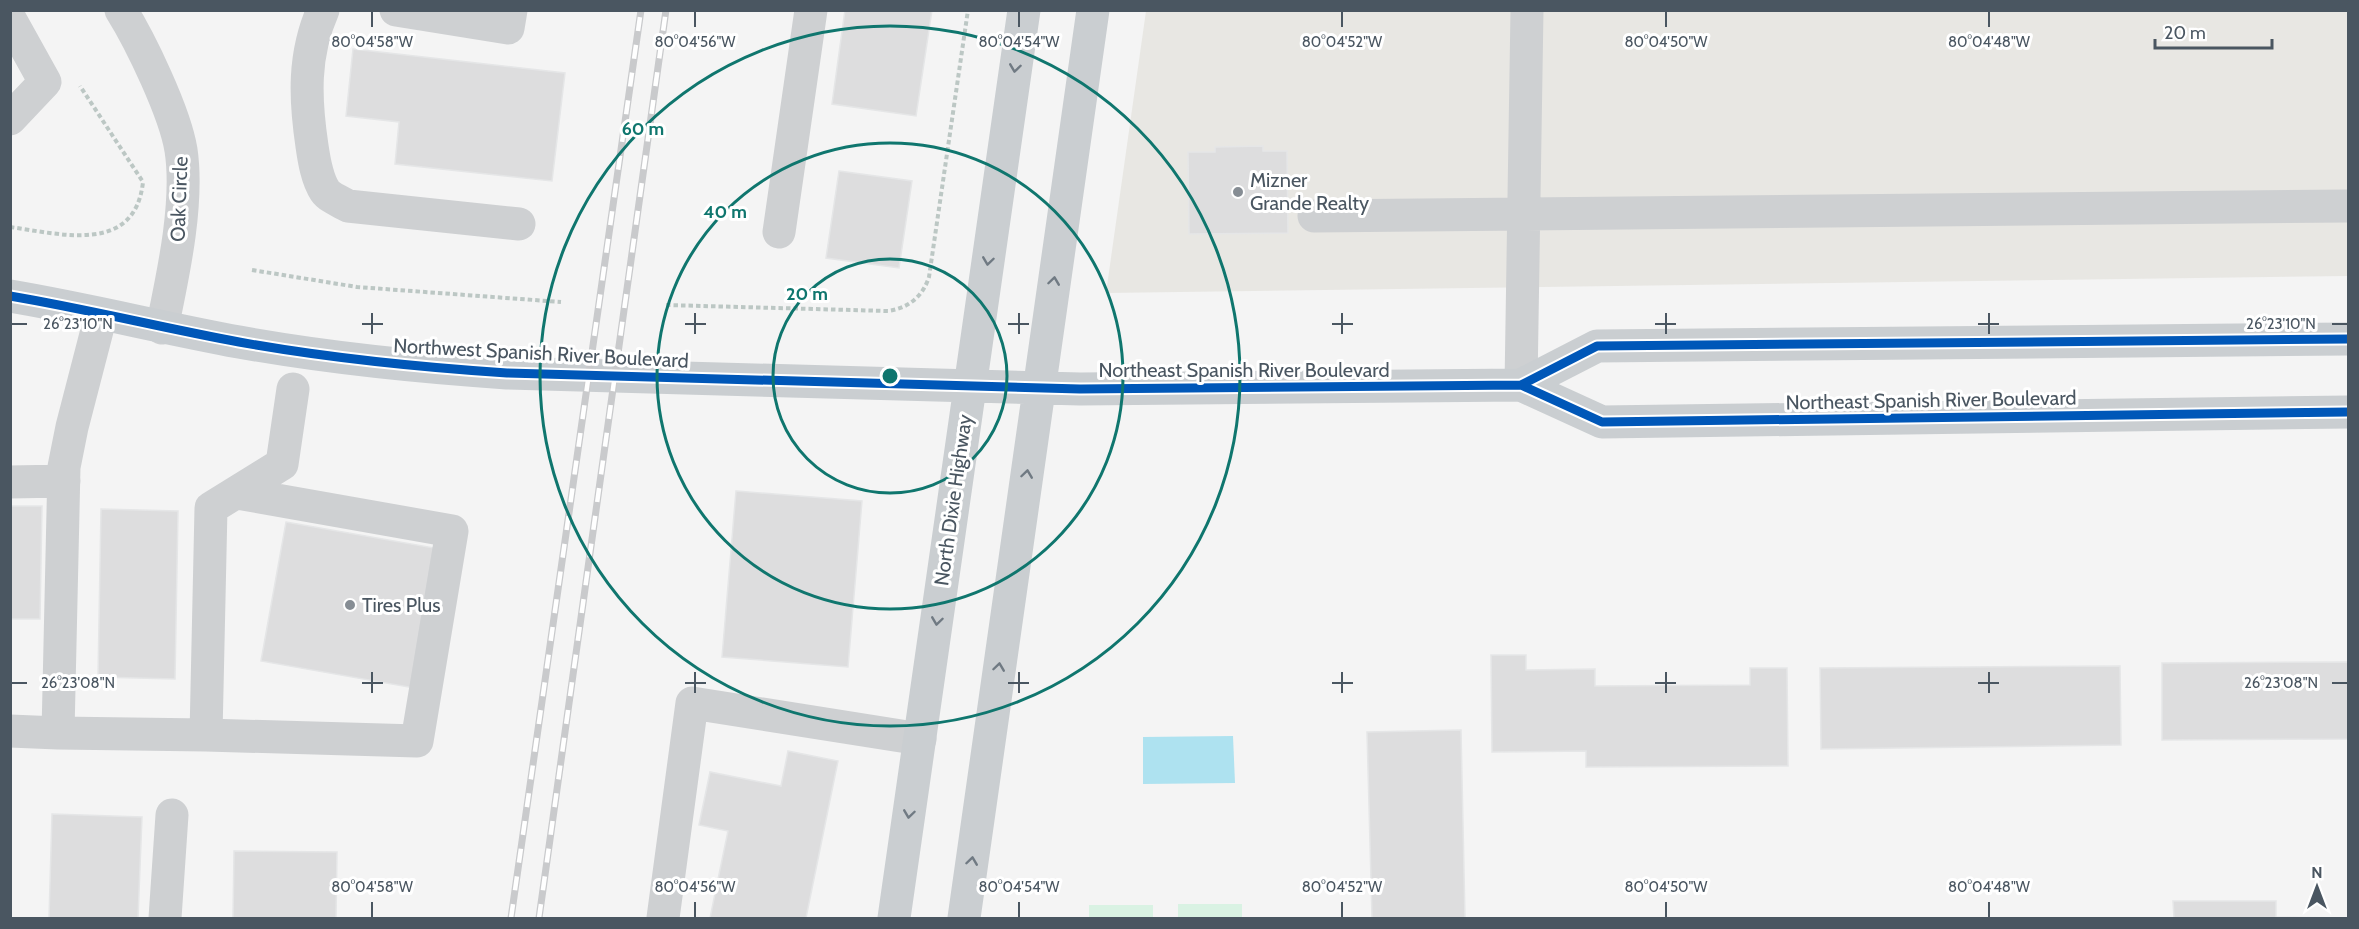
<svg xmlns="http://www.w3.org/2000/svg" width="2359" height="929" font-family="Cabin,sans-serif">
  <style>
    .commercial { fill: #e8e7e3 }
    .green { fill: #d9f2e3 }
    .water { fill: #aee2f0 }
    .building { fill: #ddddde; stroke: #e5e6e7; stroke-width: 1.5 }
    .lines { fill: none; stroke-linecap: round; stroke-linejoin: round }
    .path { stroke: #bcc7c4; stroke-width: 4; stroke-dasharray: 4.5 3; stroke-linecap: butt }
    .minor { stroke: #ced0d2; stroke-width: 33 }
    .major { stroke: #caced1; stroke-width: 33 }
    .rail-casing { stroke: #c9cacc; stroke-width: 7 }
    .rail { stroke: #fff; stroke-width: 4.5; stroke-dasharray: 14; stroke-linecap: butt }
    .cycleway-casing { stroke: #fff; stroke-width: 13 }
    .cycleway { stroke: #0057b8; stroke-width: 9 }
    .oneway { stroke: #707a83 }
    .ticks { fill: none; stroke: #4a5661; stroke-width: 2 }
    .ring { fill: none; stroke: #0f766e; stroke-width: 3 }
    .poi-dot { fill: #868d94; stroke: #fff; stroke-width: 2 }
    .labels { text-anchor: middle; stroke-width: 6; stroke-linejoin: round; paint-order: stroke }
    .poi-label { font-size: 20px; fill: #4a5661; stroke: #fff; text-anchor: start }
    .street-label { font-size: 20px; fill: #4a5661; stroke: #fff }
    .ticks-label { font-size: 15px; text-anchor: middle; fill: #4a5661; stroke: #fff; stroke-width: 6; stroke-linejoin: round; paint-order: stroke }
    .centre { fill: #0f766e; stroke: #fff; stroke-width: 3 }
    .ring-label { font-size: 18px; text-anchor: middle; font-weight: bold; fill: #0f766e; stroke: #fff; stroke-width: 6; stroke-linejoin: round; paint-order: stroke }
  </style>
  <rect width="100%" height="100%" fill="#f4f4f4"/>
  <path class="commercial" d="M1146,11H2348V276L1106,293Z"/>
  <path class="green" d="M1178,904H1242V918H1178Z
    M1089,905H1153V918H1089Z"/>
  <path class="water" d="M1233,736L1235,783L1143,784V737Z"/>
  <path class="building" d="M845,10H932L916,116L832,104Z
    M353,49L565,73L552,181L395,164L399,122L346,116Z
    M1263,146V151H1287L1288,233L1189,234L1188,152H1215V147Z
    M839,171L912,181L899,268L826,258Z
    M736,491L862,501L848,667L722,657Z
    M10,506H42L40,619H10Z
    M101,509L178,511L175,679L98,677Z
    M286,522L440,549L414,688L261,661Z
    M1491,655H1526V670L1595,669V686L1750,685V668H1787L1788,766L1586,767V751L1492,752Z
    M2348,662V739L2162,740V663Z
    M2120,666L2121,745L1821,749L1820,668Z
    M1461,730L1465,918H1372L1367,732Z
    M788,751L838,761L806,918H710L728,831L699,825L710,772L781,786Z
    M52,814L142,817L138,918H49Z
    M234,851L337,852L336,918H233Z
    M2173,901H2276V917L2348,918H2174Z"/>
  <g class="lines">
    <path class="path" d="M10,227C61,234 135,255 143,182L80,86
      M252,270L357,287L561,302
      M666,305L888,311C909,308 923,296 929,277L968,10"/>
    <path class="minor" d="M121,10C141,42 175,113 181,150C189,203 173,275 162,328
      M323,10C303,55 305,99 312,146C314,160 317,179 325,191C329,197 341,202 348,206L519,224
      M396,10L508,28L511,10
      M10,19L45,82L10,119
      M1314,216L2348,206
      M779,232L811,10
      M1521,385L1527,10
      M10,482L64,481
      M10,731L58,733L64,467L72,427L101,315
      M58,733L206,735L211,508L282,464L293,389
      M206,735L417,741L452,531L237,493
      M165,918L172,815
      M663,918L692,703L920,739"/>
    <path class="major" d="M10,296C87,309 163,328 239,342C328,358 417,367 507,373L1080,389L1521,385L1602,422L2348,412
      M1521,385L1597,346L2348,339
      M894,918L1024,10
      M964,918L1093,10"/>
    <defs>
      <path id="rail" d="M511,918L641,10
        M539,918L666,10"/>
    </defs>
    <use href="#rail" class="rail-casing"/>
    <use href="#rail" class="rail"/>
    <defs>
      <path id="cycleway" d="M10,296C87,309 163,328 239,342C328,358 417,367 507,373L1080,389L1521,385L1602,422L2348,412
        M1521,385L1597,346L2348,339"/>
    </defs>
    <use href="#cycleway" class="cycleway-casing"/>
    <use href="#cycleway" class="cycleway"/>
  </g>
  <defs><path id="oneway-chevron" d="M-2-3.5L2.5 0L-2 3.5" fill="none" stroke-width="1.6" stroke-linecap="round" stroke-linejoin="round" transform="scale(1.5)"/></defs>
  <g class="oneway">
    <use href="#oneway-chevron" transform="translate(1015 68) rotate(98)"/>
    <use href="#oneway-chevron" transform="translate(988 261) rotate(98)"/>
    <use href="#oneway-chevron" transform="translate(1054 281) rotate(-82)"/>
    <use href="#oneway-chevron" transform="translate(1027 474) rotate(-82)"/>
    <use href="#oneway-chevron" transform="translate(937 621) rotate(98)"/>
    <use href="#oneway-chevron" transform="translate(999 667) rotate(-82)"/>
    <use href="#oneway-chevron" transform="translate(909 814) rotate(98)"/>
    <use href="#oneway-chevron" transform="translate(972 861) rotate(-82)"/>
  </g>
  <path class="ticks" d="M372,12V27M695,12V27M1019,12V27M1342,12V27M1666,12V27M1989,12V27M372,313V334M695,313V334M1019,313V334M1342,313V334M1666,313V334M1989,313V334M12,324H27M362,324H383M685,324H706M1008,324H1029M1332,324H1353M1655,324H1676M1978,324H1999M2332,324H2347M372,672V693M695,672V693M1019,672V693M1342,672V693M1666,672V693M1989,672V693M12,683H27M362,683H383M685,683H706M1008,683H1029M1332,683H1353M1655,683H1676M1978,683H1999M2332,683H2347M372,902V917M695,902V917M1019,902V917M1342,902V917M1666,902V917M1989,902V917"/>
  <g class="ring">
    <circle cx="890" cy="376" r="117"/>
    <circle cx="890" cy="376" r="233"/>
    <circle cx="890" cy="376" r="350"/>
  </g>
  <g class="poi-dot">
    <circle cx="1238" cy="192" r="6"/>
    <circle cx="350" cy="605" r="6"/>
  </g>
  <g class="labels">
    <g class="poi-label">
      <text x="1250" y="187">Mizner<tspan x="1250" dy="23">Grande Realty</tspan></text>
      <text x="362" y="612">Tires Plus</text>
    </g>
    <g class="street-label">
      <text transform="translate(179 199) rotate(-88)" y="7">Oak Circle</text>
      <text transform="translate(541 353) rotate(3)" y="7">Northwest Spanish River Boulevard</text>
      <text x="1244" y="377">Northeast Spanish River Boulevard</text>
      <text transform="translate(1931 400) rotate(-1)" y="7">Northeast Spanish River Boulevard</text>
      <text transform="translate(953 500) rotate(-82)" y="7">North Dixie Highway</text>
    </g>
  </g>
  <g class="ticks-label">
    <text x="372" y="47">80°04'58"W</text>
    <text x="695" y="47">80°04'56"W</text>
    <text x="1019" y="47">80°04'54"W</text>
    <text x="1342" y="47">80°04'52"W</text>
    <text x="1666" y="47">80°04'50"W</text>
    <text x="1989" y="47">80°04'48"W</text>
    <text x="78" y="329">26°23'10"N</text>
    <text x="2281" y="329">26°23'10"N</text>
    <text x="78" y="688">26°23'08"N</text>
    <text x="2281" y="688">26°23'08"N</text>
    <text x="372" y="892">80°04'58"W</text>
    <text x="695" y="892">80°04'56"W</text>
    <text x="1019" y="892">80°04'54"W</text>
    <text x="1342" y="892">80°04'52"W</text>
    <text x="1666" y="892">80°04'50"W</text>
    <text x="1989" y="892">80°04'48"W</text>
  </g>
  <circle cx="890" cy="376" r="9" class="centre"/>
  <g class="ring-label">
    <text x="643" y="135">60 m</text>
    <text x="725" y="218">40 m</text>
    <text x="807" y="300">20 m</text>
  </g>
  <rect width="2359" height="929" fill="none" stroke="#4a5661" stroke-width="24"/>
  <g transform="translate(2317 887)" stroke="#ffffff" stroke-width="4.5" paint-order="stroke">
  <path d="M0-4.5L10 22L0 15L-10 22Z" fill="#4a5661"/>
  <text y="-9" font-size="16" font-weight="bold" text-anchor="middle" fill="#4a5661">N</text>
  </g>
  <path d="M2155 39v9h117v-9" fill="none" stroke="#4a5661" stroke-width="3"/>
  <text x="2164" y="39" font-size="18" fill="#4a5661" stroke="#ffffff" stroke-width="4.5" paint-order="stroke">20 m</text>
</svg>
